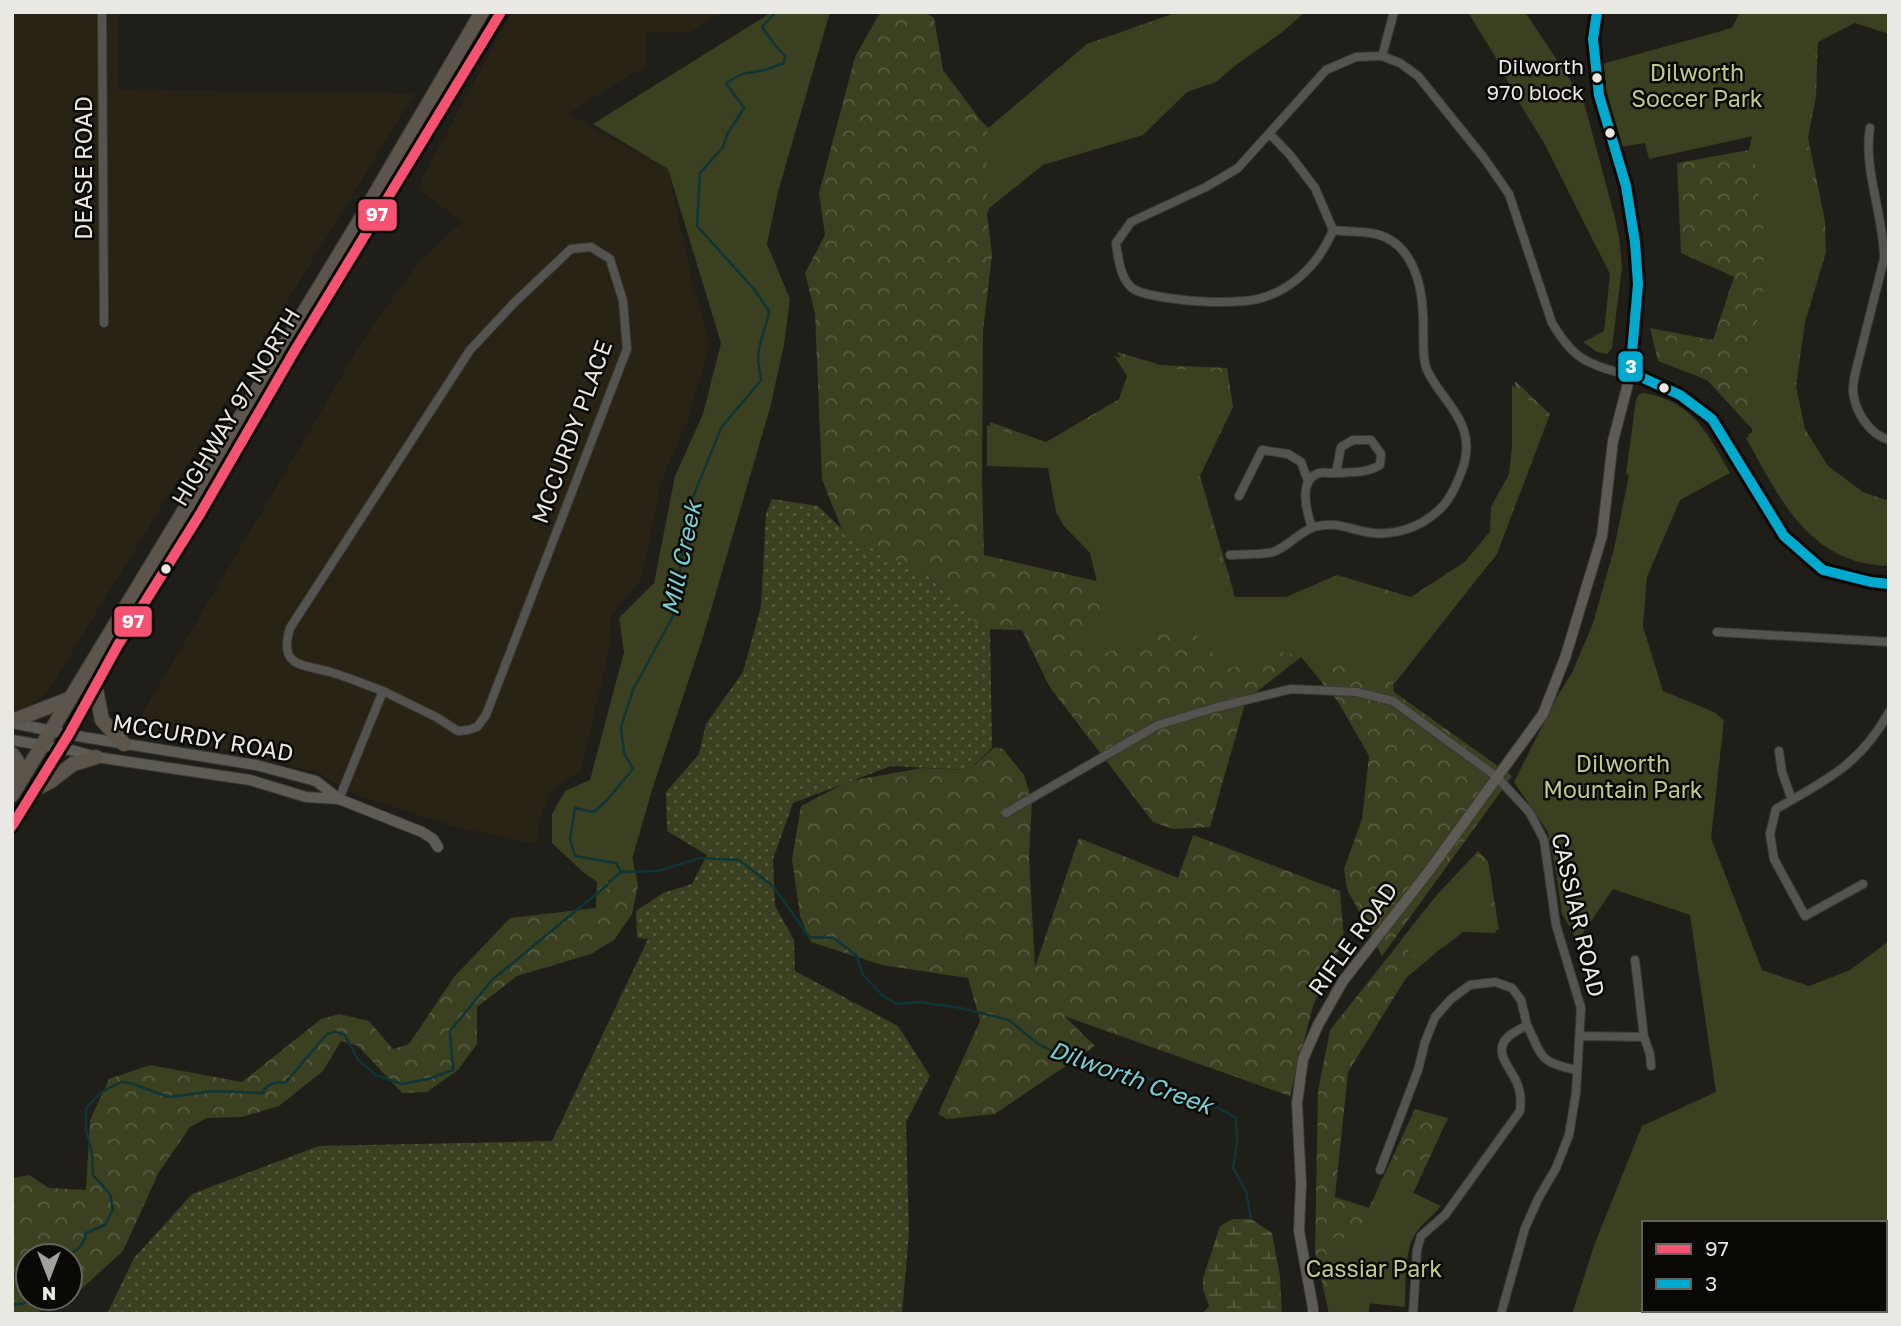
<svg xmlns="http://www.w3.org/2000/svg" width="1901" height="1326" font-family="'Golos Text',sans-serif">
  <style>
    .built { fill: #292316 }
    .grass { fill: url(#grass-dots) }
    .forest { fill: url(#forest-crowns); fill-rule: evenodd }
    .wetland { fill: url(#wetland-marsh) }
    .park { fill: #3a4020; fill-rule: evenodd }
    .lines { fill: none; stroke-linecap: round; stroke-linejoin: round }
    .stream { stroke: #0f3537; stroke-width: 2.5 }
    .street-casing { stroke: #3a3935; stroke-width: 10 }
    .secondary-casing { stroke: #3a3935; stroke-width: 12 }
    .highway-casing { stroke: #3a3935; stroke-width: 16 }
    .street { stroke: #54534f; stroke-width: 8 }
    .secondary { stroke: #5e5a54; stroke-width: 10 }
    .highway { stroke: #5c554b; stroke-width: 14 }
    .bus-1-casing { stroke: #0a0906; stroke-width: 16 }
    .bus-2-casing { stroke: #0a0906; stroke-width: 16 }
    .bus-1 { stroke: #f65372; stroke-width: 10 }
    .bus-2 { stroke: #00a9ce; stroke-width: 10 }
    .bus-dot { fill: #eae8e2; stroke: #0a0906; stroke-width: 2.5 }
    .labels { text-anchor: middle; stroke-width: 5; stroke-linejoin: round; paint-order: stroke }
    .bus-label { font-size: 21px; fill: #eae8e2; stroke: #0a0906; text-anchor: end }
    .park-label { font-size: 23px; fill: #bdcb8b; stroke: #0a0906 }
    .street-label { font-size: 23px; fill: #eae8e2; stroke: #0a0906 }
    .water-label { font-size: 24px; font-style: italic; fill: #75cfd4; stroke: #0a0906 }
    .line-badge { stroke: #0a0906; stroke-width: 2.5 }
    .badge-label { font-size: 19px; text-anchor: middle; font-weight: bold; fill: #fff }
  </style>
  <defs>
    <pattern id="grass-dots" width="8" height="8" patternUnits="userSpaceOnUse" patternTransform="scale(1.75)"><rect width="8" height="8" fill="#3a4020"/><path d="M2 2h.1M6 6h.1" fill="none" stroke="#575c40" stroke-width="1.8" stroke-linecap="round"/></pattern>
    <pattern id="forest-crowns" width="20" height="18" patternUnits="userSpaceOnUse" patternTransform="scale(1.75)"><rect width="20" height="18" fill="#3a4020"/><path d="M2 6a3 3 0 1 1 6 0M12 15a3 3 0 1 1 6 0" fill="none" stroke="#575c40"/></pattern>
    <pattern id="wetland-marsh" width="20" height="14" patternUnits="userSpaceOnUse" patternTransform="scale(1.75)"><rect width="20" height="14" fill="#3a4020"/><path d="M1 5h8M5 5V1M11 12h8M15 12V8" fill="none" stroke="#575c40"/></pattern>
  </defs>
  <rect width="100%" height="100%" fill="#201e19"/>
  <path class="built" d="M12,12H119L118,90L415,93L47,693L30,706L12,712Z
    M512,12H723L691,32L647,33V65L569,113L589,126L668,169L693,286L710,344L688,419L660,485L642,578L611,616L610,647L580,772L552,789L541,813L537,844L456,827L350,793L320,773L233,751L133,729L365,337L418,263L462,222L417,188Z"/>
  <path class="grass" d="M772,499L818,506L841,528L927,575L977,624L990,628L992,748L968,770L891,766L793,803L773,859L775,906L794,940L795,971L898,1026L930,1076L906,1122L909,1233L902,1314H107L134,1258L192,1194L319,1146L552,1141L648,939L637,938L636,911L663,893L692,884L707,855L667,831L666,792L699,754L706,724L743,672L761,606L766,514Z"/>
  <path class="forest" d="M884,12H925L934,18L943,70L982,122L989,128L1087,44L1178,12H1304L1190,88L1045,162L990,206L987,214L992,255L983,331L982,479L984,555L1101,582L1096,560L1051,464L990,463V422L1046,442L1121,398L1130,373L1117,352L1161,365L1227,368L1233,407L1200,476L1235,597H1286L1337,575L1411,597L1466,561L1493,528L1512,471L1515,441V381L1550,414L1497,554L1397,679L1393,678L1394,692L1512,776L1382,956L1347,889L1344,869L1362,819L1369,756L1339,703L1301,657L1246,700L1210,827L1173,829L1153,822L1049,686L1022,630L982,629L927,575L844,535L822,479L815,314L805,273L825,235L819,193L855,57L878,16Z
    M1889,12L1858,20L1818,40L1816,96L1808,138L1825,221L1826,252L1805,322L1796,386L1805,429L1828,466L1863,492L1889,501V563L1783,496L1748,435L1754,431L1707,380L1658,361L1650,328L1713,340L1734,277L1681,253L1677,163L1749,150L1755,122V19Z
    M995,747L1003,749L1024,775L1032,801L1029,857L1035,967L1079,838L1178,878L1193,835L1340,891L1344,939L1313,1006L1290,1096L1064,1016L1095,1046L995,1114L947,1119L938,1114L980,1021L968,978L882,965L811,942L800,916L792,859L801,806L849,781L922,768L968,770Z
    M598,841L631,851L638,885L632,914L614,940L591,954L517,976L477,1007V1044L458,1070L427,1092L402,1093L358,1046L341,1041L323,1071L279,1106L242,1117L207,1118L190,1127L159,1172L123,1251L66,1303L32,1314H12V1178L29,1175L49,1188L86,1190L90,1120L109,1079L150,1065L242,1082L321,1019L339,1014L369,1021L393,1049L409,1044L454,977L510,918L596,908ZM28,1256H70V1298H28Z
    M1478,851L1488,861L1499,930L1465,928L1406,978L1348,1072L1335,1197L1369,1208L1415,1109L1448,1118L1391,1241L1369,1308V1314H1329L1315,1251L1318,1091L1330,1030L1439,893Z"/>
  <path class="wetland" d="M1233,1219H1251L1272,1233L1280,1276L1282,1314H1202L1209,1306L1203,1289V1278L1220,1226Z"/>
  <path class="park" d="M772,12H830L778,192L767,244L790,299L784,345L770,408L703,637L652,790L621,898L584,873L552,843V814L565,791L590,780L624,652L619,618L654,583L675,476L703,414L721,343L668,169L593,124Z
    M1185,12H1305L1281,33L1236,65L1216,82L1187,92L1143,135L1043,165L987,210V129L1084,47Z
    M1468,12H1525L1583,99L1615,218L1619,237L1622,267L1612,348L1607,354L1597,352L1583,342L1604,331L1610,274L1544,143L1512,91L1499,63Z
    M1740,12H1889V34L1855,23L1816,43L1814,99L1805,141L1822,225L1823,255L1803,325L1793,390L1802,433L1825,470L1861,495L1889,505V566C1809,564 1780,499 1746,438L1752,435L1751,354L1764,286L1763,226L1756,178L1753,136L1649,159L1645,143L1614,148L1595,66L1732,28Z
    M1114,356L1159,368L1224,372L1230,410L1197,480L1232,600H1284L1335,579L1408,600L1463,564L1490,532L1491,507L1509,474L1512,445V385L1548,417L1494,557L1395,683L1352,665L1281,652L1218,672L1210,645L1183,625L1105,653L1084,640L1100,616L1099,591L1090,553L1064,526L1056,512L1048,468L987,466V425L1044,445L1118,402L1127,376Z
    M1643,393C1692,400 1708,434 1730,473L1680,500L1647,577L1643,627L1663,691L1714,712L1724,720L1711,838L1762,970L1809,986L1850,970L1889,941V1314H1572L1595,1243L1642,1126L1716,1092L1690,915L1613,889L1576,943L1573,932L1562,914L1556,872L1548,832L1514,782L1558,695L1572,673L1593,623L1614,549L1629,475L1626,474L1636,400L1639,394ZM1644,1223H1885V1310H1644Z
    M1475,855L1485,864L1496,933L1463,932L1444,947L1412,955L1401,940L1436,896Z
    M1382,1178L1441,1206C1434,1215 1425,1221 1418,1230C1403,1248 1406,1285 1405,1307L1358,1302L1357,1314H1334L1332,1266L1320,1238H1361Z"/>
  <g class="lines">
    <path class="stream" d="M621,872L658,871L700,858L739,860L774,887L809,937L834,938L857,956L863,975L884,997L897,1004L918,1002L956,1007L1009,1020L1037,1043L1064,1058L1106,1066L1145,1077L1201,1098L1236,1118L1237,1143L1233,1168L1246,1191L1251,1219
      M609,882L621,872L616,863L575,856L570,839L575,808L594,812L608,799L633,769L624,753L621,727L633,690L673,616L689,507L721,428L761,380C760,372 758,364 758,356C759,341 767,326 769,311L754,289L697,226L700,173L723,147L728,133L744,108L726,83L742,74L765,70L784,63L785,56L775,45L762,27L776,12
      M59,1256C74,1253 83,1249 86,1233L105,1225L113,1209L110,1194L93,1175L92,1153L86,1130V1108L101,1092L121,1082L130,1083L169,1097L214,1091L263,1093C267,1082 276,1083 286,1082L327,1034L336,1032L345,1035L358,1060L376,1075L402,1084L428,1079L453,1070L450,1031L492,980L607,885
      M12,1304H22L26,1302L25,1282L15,1275L28,1265"/>
    <defs>
      <path id="street" d="M102,12L104,323
        M1382,56L1394,12
        M1870,128C1863,171 1884,215 1884,259L1855,374C1854,379 1853,386 1853,391C1855,412 1869,434 1889,440
        M1270,134L1290,155L1315,188L1333,230C1318,267 1285,298 1244,301C1224,303 1204,302 1184,300C1173,299 1141,295 1132,288C1120,278 1118,257 1116,243L1131,222L1206,187L1238,168L1326,70L1356,57L1382,56L1400,63L1418,76L1484,158L1509,194L1552,323C1576,363 1588,363 1630,376
        M1239,496L1262,450L1288,454L1301,462L1308,481
        M1312,528C1307,513 1297,478 1320,473C1323,472 1327,473 1331,473C1349,472 1365,474 1380,465L1381,454L1371,440H1353L1341,447L1336,473
        M1230,555C1244,554 1260,555 1273,552C1288,547 1299,532 1314,527C1335,521 1346,528 1366,532C1393,537 1420,528 1440,509C1450,500 1456,486 1461,473C1476,435 1458,416 1437,387C1433,380 1426,372 1425,363C1422,349 1424,331 1423,315C1422,283 1412,243 1376,234C1363,231 1347,232 1333,230
        M1717,632L1889,642
        M1779,751L1782,772L1792,800
        M339,799L383,691L436,717L458,731L468,730L477,727L486,715L627,349L623,301L610,259L591,247L571,249L515,302L470,350L290,628C278,668 303,664 330,672C348,677 366,685 383,691
        M1006,813L1158,725L1214,708L1291,689L1357,692L1393,701L1497,777L1530,813L1544,840L1556,925L1581,1008L1576,1093L1569,1135L1556,1168L1538,1199L1525,1228L1501,1314
        M1863,884L1805,916L1774,859L1770,834L1776,809C1826,780 1860,765 1889,712
        M1580,1036L1644,1037L1635,960
        M1644,1037L1650,1054L1651,1066
        M1380,1170L1418,1070L1425,1042L1435,1017L1451,999L1470,985L1495,982L1512,988L1521,1000L1527,1025
        M1413,1314L1417,1250L1421,1236L1445,1215L1520,1111C1521,1100 1521,1093 1517,1083C1511,1068 1492,1052 1508,1037C1513,1032 1521,1029 1527,1025C1543,1058 1539,1062 1576,1070"/>
      <path id="secondary" d="M1630,376L1641,377L1680,395L1712,419L1784,536L1823,570L1871,582L1889,584
        M12,723L83,737L256,765L316,781L339,799L422,832L433,839L438,847
        M12,740L75,751L96,757L250,780L306,797L339,799
        M1313,1314V1308L1299,1231L1301,1184L1297,1103L1303,1059L1318,1025L1343,981L1429,871L1543,714L1565,658L1602,536L1613,441L1630,376L1638,284L1635,242L1626,186L1599,95L1593,39L1597,12"/>
      <path id="highway" d="M95,684L102,720L124,744
        M12,721L69,699
        M12,754L17,761V787
        M35,789L51,781L73,764L96,757
        M12,795L354,230L482,12
        M12,826L69,734L118,645L200,514L295,350L501,12"/>
    </defs>
    <use href="#street" class="street-casing"/>
    <use href="#secondary" class="secondary-casing"/>
    <use href="#highway" class="highway-casing"/>
    <use href="#street" class="street"/>
    <use href="#secondary" class="secondary"/>
    <use href="#highway" class="highway"/>
    <defs>
      <path id="bus-1" d="M12,826L69,734L118,645L200,514L295,350L501,12"/>
      <path id="bus-2" d="M1597,12L1593,39L1599,95L1626,186L1635,242L1638,284L1630,376L1641,377L1680,395L1712,419L1784,536L1823,570L1871,582L1889,584"/>
    </defs>
    <use href="#bus-1" class="bus-1-casing"/>
    <use href="#bus-2" class="bus-2-casing"/>
    <use href="#bus-1" class="bus-1"/>
    <use href="#bus-2" class="bus-2"/>
  </g>
  <g class="bus-dot">
    <circle cx="1597" cy="78" r="6"/>
    <circle cx="1610" cy="133" r="6"/>
    <circle cx="1664" cy="388" r="6"/>
    <circle cx="166" cy="569" r="6"/>
  </g>
  <g class="labels">
    <g class="bus-label">
      <text x="1584" y="74">Dilworth<tspan x="1584" dy="26">970 block</tspan></text>
    </g>
    <g class="park-label">
      <text x="1697" y="81">Dilworth<tspan x="1697" dy="26">Soccer Park</tspan></text>
      <text x="1623" y="772">Dilworth<tspan x="1623" dy="26">Mountain Park</tspan></text>
      <text x="1374" y="1277">Cassiar Park</text>
    </g>
    <g class="street-label">
      <text transform="translate(84 168) rotate(-90)" y="8">DEASE ROAD</text>
      <text transform="translate(236 407) rotate(-59)" y="8">HIGHWAY 97 NORTH</text>
      <text transform="translate(572 432) rotate(-70)" y="8">MCCURDY PLACE</text>
      <text transform="translate(203 738) rotate(10)" y="8">MCCURDY ROAD</text>
      <text transform="translate(1578 915) rotate(77)" y="8">CASSIAR ROAD</text>
      <text transform="translate(1353 939) rotate(-54)" y="8">RIFLE ROAD</text>
    </g>
    <g class="water-label">
      <text transform="translate(682 558) rotate(-78)" y="8">Mill Creek</text>
      <text transform="translate(1131 1078) rotate(20)" y="8">Dilworth Creek</text>
    </g>
  </g>
  <g class="line-badge">
    <rect x="357" y="198" width="41" height="34" rx="7" fill="#f65372"/>
    <rect x="1617" y="350" width="27" height="33" rx="7" fill="#00a9ce"/>
    <rect x="113" y="605" width="40" height="33" rx="7" fill="#f65372"/>
  </g>
  <g class="badge-label">
    <text x="377" y="221">97</text>
    <text x="1631" y="373">3</text>
    <text x="133" y="628">97</text>
  </g>
  <rect width="1901" height="1326" fill="none" stroke="#eae8e2" stroke-width="28"/>
  <rect x="1642" y="1221" width="245" height="91" fill="#0a0906" stroke="#64625e" stroke-width="2"/>
  <rect x="1656" y="1244" width="35" height="10" fill="#f65372" stroke="#64625e" stroke-width="2"/>
  <text x="1705" y="1256" font-size="21" fill="#eae8e2">97</text>
  <rect x="1656" y="1279" width="35" height="10" fill="#00a9ce" stroke="#64625e" stroke-width="2"/>
  <text x="1705" y="1291" font-size="21" fill="#eae8e2">3</text>
  <g transform="translate(49 1277) rotate(180)"><circle r="33" fill="#0a0906" stroke="#64625e" stroke-width="2"/>
  <path d="M0-5L12 26L0 18L-12 26Z" fill="#a3a19c"/>
  <text y="-10" font-size="19" font-weight="bold" text-anchor="middle" fill="#eae8e2">N</text>
  </g>
</svg>
